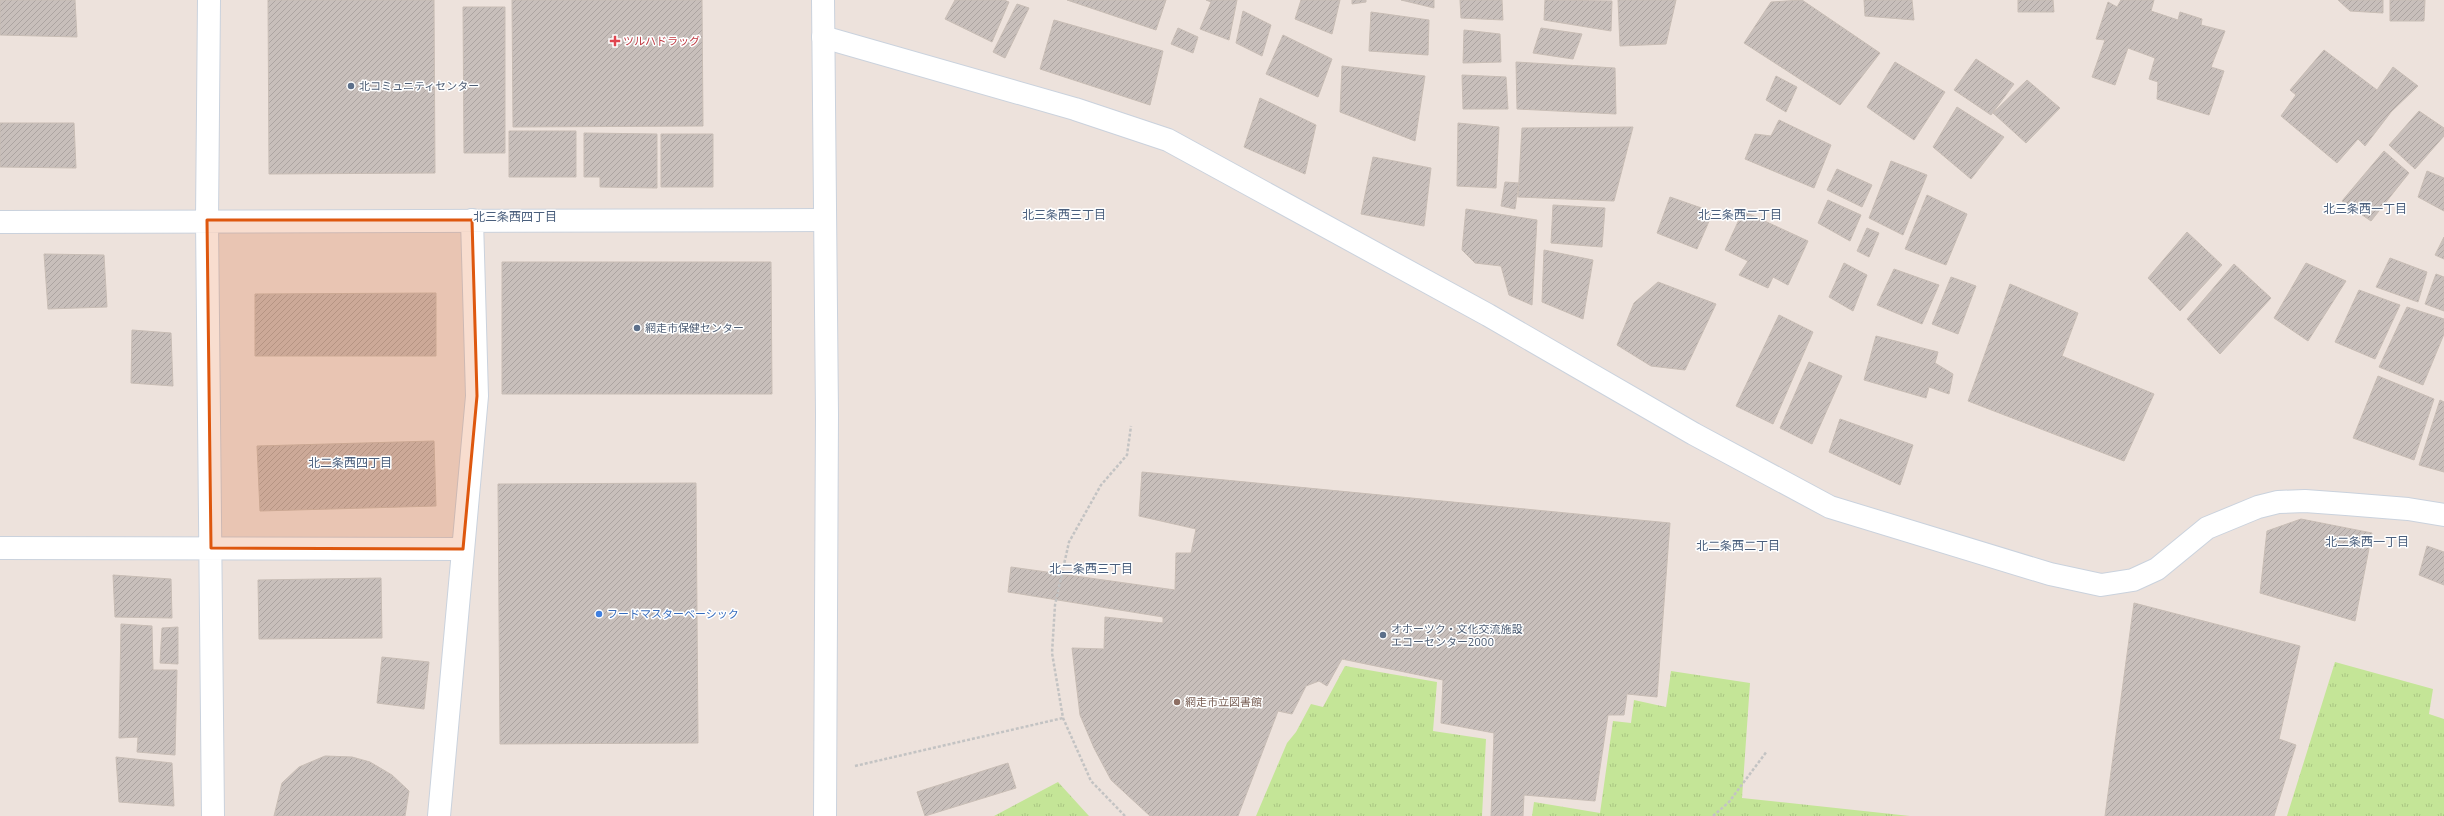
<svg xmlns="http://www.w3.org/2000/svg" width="2444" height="816" font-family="'Exo 2','Noto Sans JP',sans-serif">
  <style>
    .grass { fill: url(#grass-tufts) }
    .building { fill: url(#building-hatch); stroke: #c8bdb5 }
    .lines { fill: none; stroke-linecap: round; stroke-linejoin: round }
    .minor-casing { stroke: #cad2dd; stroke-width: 24 }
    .tertiary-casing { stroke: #cad2dd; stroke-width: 24 }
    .path { stroke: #c3c3c3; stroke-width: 2.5; stroke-dasharray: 3 2; stroke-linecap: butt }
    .minor { stroke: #fff; stroke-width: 22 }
    .tertiary { stroke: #fff; stroke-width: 22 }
    .marked { fill: #de570e; fill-opacity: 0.2; stroke: #de570e; stroke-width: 3; stroke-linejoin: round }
    .health-dot { fill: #e0444e; stroke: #fff; stroke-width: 1.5 }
    .service-dot { fill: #5c6f8a; stroke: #fff; stroke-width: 1.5 }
    .shop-dot { fill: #3f7fe0; stroke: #fff; stroke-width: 1.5 }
    .education-dot { fill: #8d6e63; stroke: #fff; stroke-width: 1.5 }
    .labels { text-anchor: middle; stroke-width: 3; stroke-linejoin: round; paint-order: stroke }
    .health-label { font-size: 11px; fill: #be3a42; stroke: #fff; text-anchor: start }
    .service-label { font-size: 11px; fill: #4e5e75; stroke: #fff; text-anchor: start }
    .shop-label { font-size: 11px; fill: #366cbe; stroke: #fff; text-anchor: start }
    .education-label { font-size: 11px; fill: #785e54; stroke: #fff; text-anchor: start }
    .neighbourhood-label { font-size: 12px; fill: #495e7c; stroke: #fff }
  </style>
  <defs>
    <pattern id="grass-tufts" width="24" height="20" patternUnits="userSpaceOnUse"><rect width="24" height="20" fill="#c4e597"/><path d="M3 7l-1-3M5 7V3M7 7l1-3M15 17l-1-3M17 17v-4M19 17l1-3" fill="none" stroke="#a9c582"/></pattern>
    <pattern id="building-hatch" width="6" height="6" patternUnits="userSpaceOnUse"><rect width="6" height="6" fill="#c8bfbb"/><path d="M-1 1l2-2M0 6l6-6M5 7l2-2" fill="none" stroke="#aca4a1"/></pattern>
  </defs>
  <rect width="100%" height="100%" fill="#ede2dc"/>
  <path class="grass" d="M2335,662L2433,689L2429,714L2444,719V816H2287Z
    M1345,666L1437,682L1433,731L1486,739L1482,816H1256L1287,743L1296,732L1311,704L1323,707Z
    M1671,671L1750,683L1742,798L1910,816H1532L1534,802L1600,813L1613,721L1631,723L1634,700L1666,707Z
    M1058,782L1089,816H994Z"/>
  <path class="building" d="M0,0H75L77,37L0,35Z
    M268,0H434L435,173L269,174Z
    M512,0H702L703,126L513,127Z
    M955,0H1004L1009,2L992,42L945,19Z
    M1067,0H1166L1156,30Z
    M1206,0H1237L1229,40L1200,29L1211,2Z
    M1301,0H1340L1332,34L1295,19Z
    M1352,0H1366V2L1352,4Z
    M1401,0H1434V8Z
    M1460,0H1502L1503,20L1461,18Z
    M1545,0L1612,1L1611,31L1544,20Z
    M1618,0H1676L1666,44L1620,46Z
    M1802,0L1880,53L1840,105L1744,43L1771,2Z
    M1864,0H1912L1914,20L1865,16Z
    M2018,0H2053L2054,12H2018Z
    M2121,0H2154L2151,11L2178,20L2180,12L2202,19L2201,25L2225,31L2211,67L2224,71L2209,115L2157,99L2158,82L2149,79L2155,58L2128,48L2115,85L2092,77L2105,40L2096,39L2108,2L2117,7Z
    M2338,0H2383V13L2350,11Z
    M2390,0H2425L2424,21H2390Z
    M1017,4L1029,8L1005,58L993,52Z
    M463,7H505V153H464Z
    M1243,11L1271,25L1262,56L1236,43Z
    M1371,12L1429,20L1428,55L1369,51Z
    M1054,20L1163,51L1150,105L1040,69Z
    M1178,28L1198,37L1193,53L1171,44Z
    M1541,28L1582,34L1573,59L1533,53Z
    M1464,30L1500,34L1501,62L1463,63Z
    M1283,35L1332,59L1318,97L1266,74Z
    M2324,50L2377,90L2393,67L2418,86L2391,112L2365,146L2358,139L2337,163L2281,116L2296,95L2290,90Z
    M1976,59L2014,84L1991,115L1954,90Z
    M1516,62L1615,68L1616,114L1517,109Z
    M1895,62L1945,92L1914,140L1867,107Z
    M1342,66L1425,76L1415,141L1340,112Z
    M1462,75L1506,77L1508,109H1463Z
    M1776,76L1797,87L1786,112L1766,100Z
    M2027,80L2060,108L2026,143L1993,113Z
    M1260,98L1316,125L1305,174L1244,147Z
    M1957,107L2004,137L1971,179L1933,147Z
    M2419,111L2444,128V136L2415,169L2389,145Z
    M1779,120L1831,145L1814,188L1745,159L1755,134L1771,136Z
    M0,123H74L76,168L0,167Z
    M1458,123L1499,127L1496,188L1457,186Z
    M1633,127L1614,201L1518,197L1522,128Z
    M509,131H576V177H509Z
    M584,133L657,134V188L600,187V177H584Z
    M661,134H713V187H661Z
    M2384,151L2409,173L2371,221L2342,201Z
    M1373,157L1431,168L1424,226L1361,214Z
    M1891,161L1927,175L1903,235L1869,218Z
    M1837,169L1872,185L1862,207L1827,190Z
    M2427,171L2444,178V211L2418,197Z
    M1505,182L1519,183L1515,209L1501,206Z
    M1927,195L1967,214L1946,265L1905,249Z
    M1670,197L1713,212L1697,249L1657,233Z
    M1828,200L1861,215L1850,241L1818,223Z
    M1553,205L1605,208L1602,247L1551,243Z
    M1466,209L1537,220L1532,305L1509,295L1501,266L1475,263L1462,250Z
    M1743,211L1808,241L1788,285L1773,277L1768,288L1739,275L1748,261L1725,250Z
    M1867,228L1879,233L1869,257L1857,251Z
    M2187,232L2222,265L2180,311L2148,278Z
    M2444,237V259L2435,255Z
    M1544,250L1593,260L1583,319L1542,302Z
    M44,254L104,255L107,307L48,309Z
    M2390,258L2427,272L2418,302L2376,287Z
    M502,262H771L772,394H502Z
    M1844,263L1867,275L1853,311L1829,297Z
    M2306,263L2346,281L2308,341L2274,318Z
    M2234,264L2271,298L2220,354L2187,319Z
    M1894,269L1939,285L1922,324L1877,305Z
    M2436,274L2444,277V311L2425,304Z
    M1951,277L1976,286L1958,334L1932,324Z
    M1658,282L1716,304L1685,370L1651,366L1617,345L1634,303Z
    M2010,284L2078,313L2062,356L2154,394L2124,461L1968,401Z
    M2359,290L2400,305L2375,359L2335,342Z
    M436,293V356H255V294Z
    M2407,307L2444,319V334L2423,385L2379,367Z
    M1779,315L1813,332L1773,424L1736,406Z
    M132,330L171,333L173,386L131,383Z
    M1876,336L1938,352L1935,363L1953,374L1949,394L1929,387L1926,398L1864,380Z
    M1809,362L1842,376L1812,444L1780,428Z
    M2378,376L2434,399L2414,460L2353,438Z
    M2440,400L2444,402V472L2419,465Z
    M1840,419L1913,445L1900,485L1829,452Z
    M434,441L436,506L260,511L257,446Z
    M1142,472L1670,523L1657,697L1627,694L1624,715H1608L1595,801L1524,795L1523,816H1491L1494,733L1441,723L1443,680L1342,659L1327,686L1319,681L1306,686L1292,714L1278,711L1238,816H1150L1111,780L1094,748L1080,715L1072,648L1104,649L1105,617L1163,623V617L1008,592L1011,567L1175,590L1176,553H1191L1196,529L1139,516Z
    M696,483L698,743L500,744L498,484Z
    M2301,519L2372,533L2355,621L2260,593L2267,531Z
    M2427,546L2444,552V585L2419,575Z
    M113,575L171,579L172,618L115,617Z
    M381,578L382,638L259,639L258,580Z
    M2134,603L2300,646L2279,739L2296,745L2274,816H2105Z
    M121,624L152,626L153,670H177L175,755L137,752L138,737L119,738Z
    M178,627V664L160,663L162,628Z
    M382,657L429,662L424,709L377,703Z
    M325,756L352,757L370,762L392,775L409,791L405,816H274L282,783L299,767Z
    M116,757L172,763L174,806L119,802Z
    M1008,763L1016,788L925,816L917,792Z"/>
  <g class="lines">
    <defs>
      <path id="minor" d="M209,0L207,220L213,816
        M823,37L1075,109L1168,140L1488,315L1694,434L1830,507L2050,574L2101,585L2133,580L2157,569L2207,528L2258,507L2278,502L2305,501L2346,504L2408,509L2444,515
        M0,222L824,220
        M0,548L463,549
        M439,816L477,396L472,220"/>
      <path id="tertiary" d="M823,0L827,414L825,816"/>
    </defs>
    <use href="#minor" class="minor-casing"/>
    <use href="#tertiary" class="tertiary-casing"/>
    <path class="path" d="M855,766L1063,718
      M1125,816L1091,781L1063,718L1052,653L1055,605L1069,542L1101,485L1127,455L1131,426
      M1713,816L1729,802L1767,751"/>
    <use href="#minor" class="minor"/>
    <use href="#tertiary" class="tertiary"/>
  </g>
  <path class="marked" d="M207,220H472L477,396L463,549L211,548Z"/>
  <path class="health-dot" d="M613 35h4v4h4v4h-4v4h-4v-4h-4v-4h4z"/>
  <g class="service-dot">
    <circle cx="351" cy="86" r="4"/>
    <circle cx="637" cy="328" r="4"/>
    <circle cx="1383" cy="635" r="4"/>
  </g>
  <circle class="shop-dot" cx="599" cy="614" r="4"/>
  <circle class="education-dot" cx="1177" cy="702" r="4"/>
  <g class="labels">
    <g class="health-label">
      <text x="623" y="45">ツルハドラッグ</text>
    </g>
    <g class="service-label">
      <text x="359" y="90">北コミュニティセンター</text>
      <text x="645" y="332">網走市保健センター</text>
      <text x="1391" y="633">オホーツク・文化交流施設<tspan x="1391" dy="13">エコーセンター2000</tspan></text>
    </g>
    <g class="shop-label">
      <text x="607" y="618">フードマスターベーシック</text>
    </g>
    <g class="education-label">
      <text x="1185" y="706">網走市立図書館</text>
    </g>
    <g class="neighbourhood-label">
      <text x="2365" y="213">北三条西一丁目</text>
      <text x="1064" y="219">北三条西三丁目</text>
      <text x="1740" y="219">北三条西二丁目</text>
      <text x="515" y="221">北三条西四丁目</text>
      <text x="350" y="467">北二条西四丁目</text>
      <text x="2367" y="546">北二条西一丁目</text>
      <text x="1738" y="550">北二条西二丁目</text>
      <text x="1091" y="573">北二条西三丁目</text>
    </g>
  </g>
</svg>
